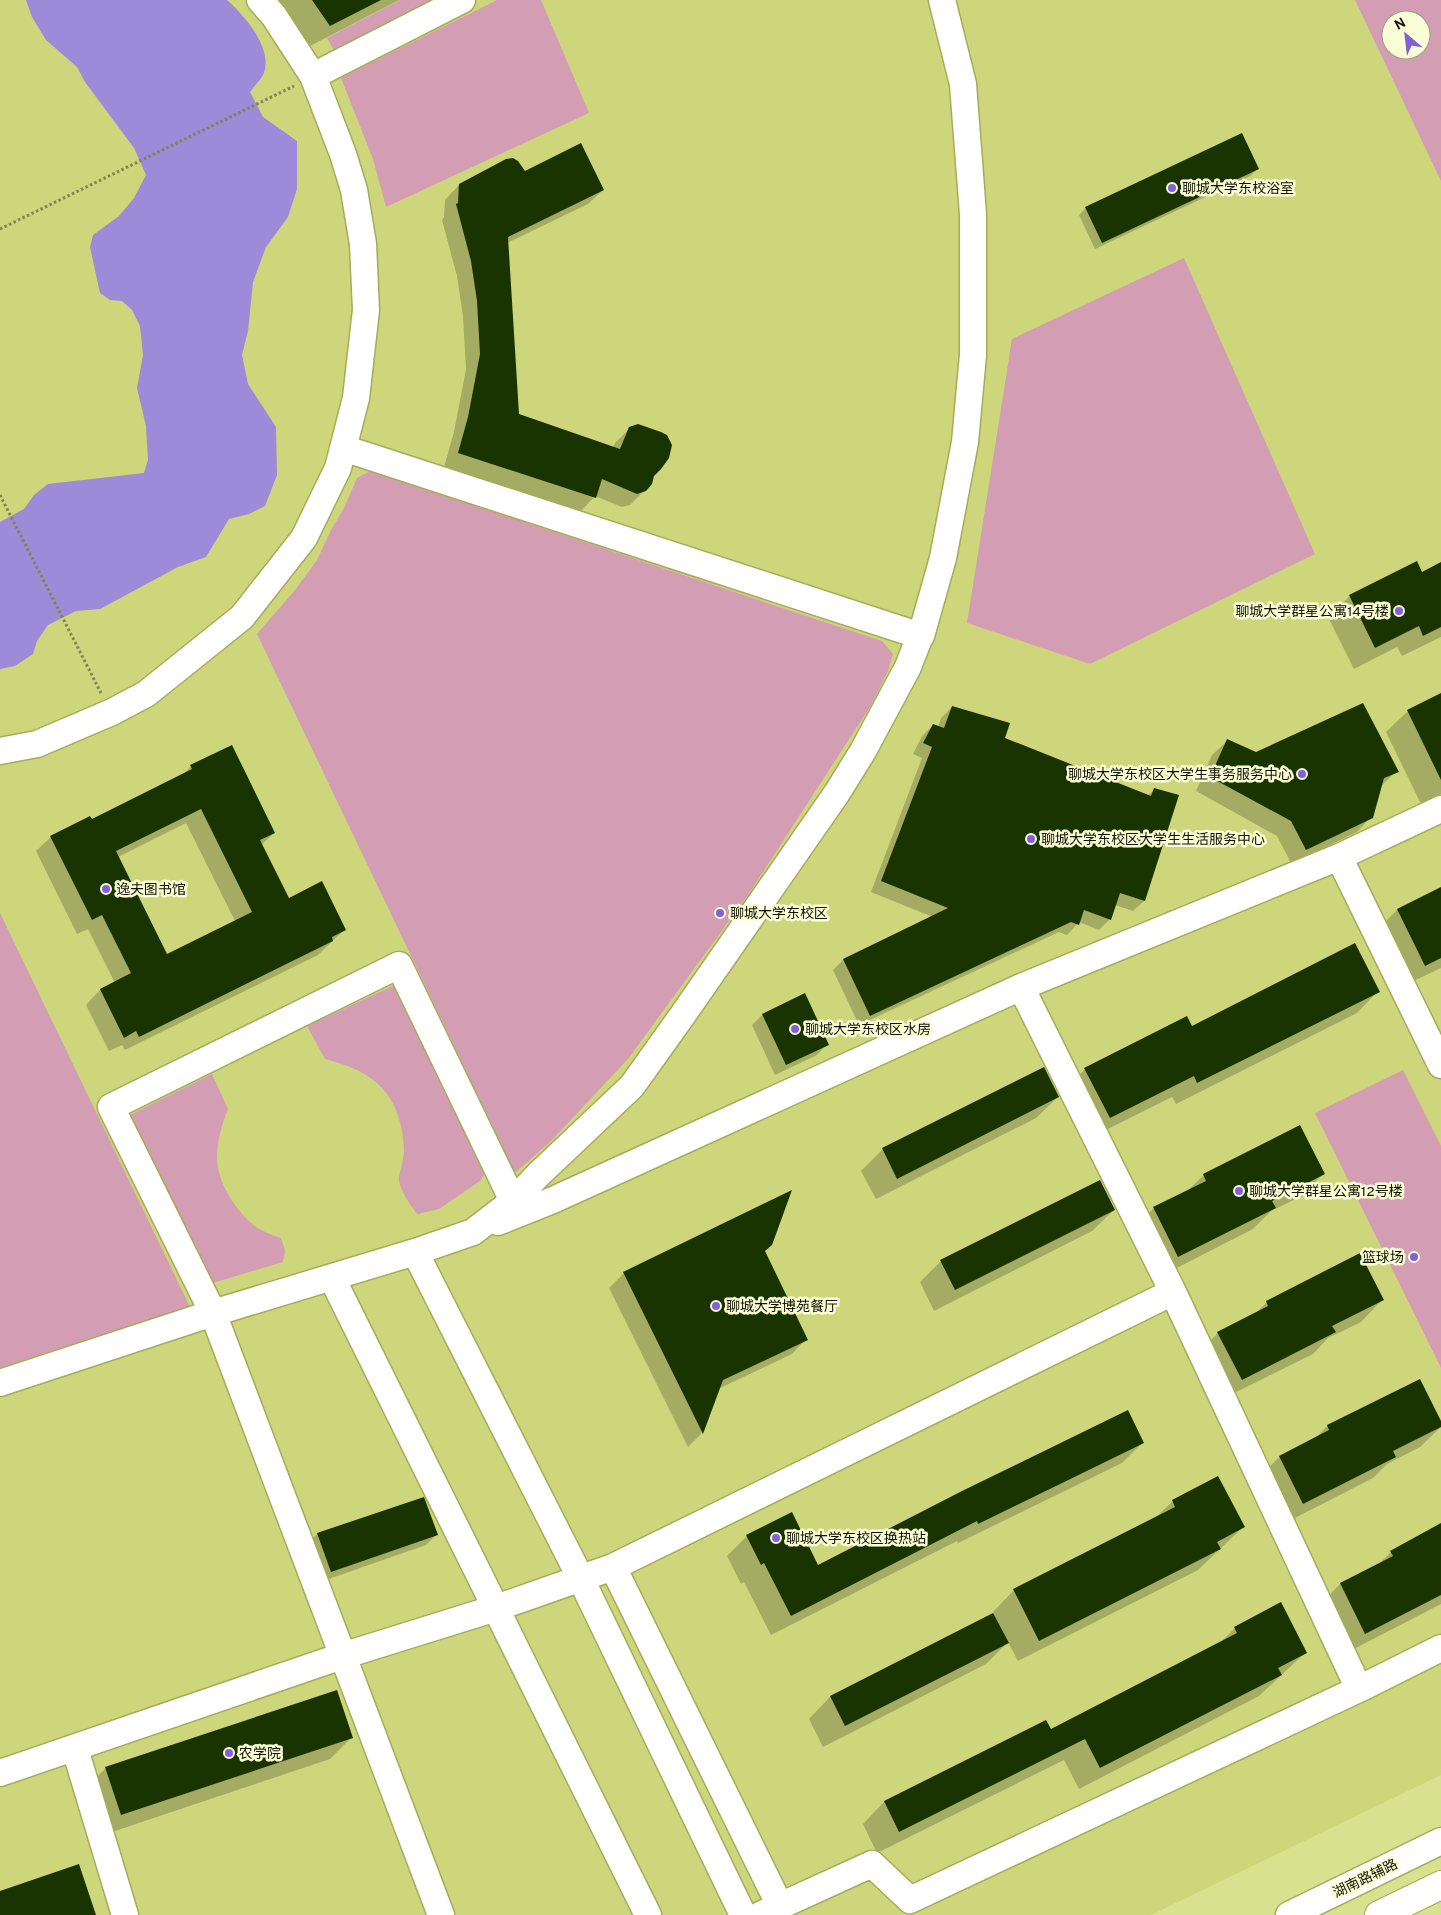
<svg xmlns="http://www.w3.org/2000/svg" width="1441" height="1915" font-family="Overpass,'Noto Sans SC',sans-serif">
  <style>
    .built { fill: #cdd67b; fill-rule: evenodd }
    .green { fill: #d39eb3; fill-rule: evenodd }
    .water { fill: #9c8bd8 }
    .shadow { fill: #0003; fill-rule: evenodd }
    .building { fill: #193400; fill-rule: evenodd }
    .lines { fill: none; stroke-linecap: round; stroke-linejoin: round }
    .minor-casing { stroke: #a5ac5a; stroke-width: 29 }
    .major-casing { stroke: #a5ac5a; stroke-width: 30 }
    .path { stroke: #7f854f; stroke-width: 3; stroke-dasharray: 2.5 2.5; stroke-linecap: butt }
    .minor { stroke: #fff; stroke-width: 26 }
    .major { stroke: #fff; stroke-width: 28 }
    .poi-dot { fill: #8360da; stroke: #f9fed6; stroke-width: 2 }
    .labels { text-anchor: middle; stroke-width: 5; stroke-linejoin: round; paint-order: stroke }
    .poi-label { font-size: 14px; fill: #111200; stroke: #f9fed6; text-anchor: start }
    .street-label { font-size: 14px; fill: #111200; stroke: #f9fed6 }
  </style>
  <rect width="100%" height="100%" fill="#d8e18e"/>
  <path class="built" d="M0,0H1441V1775L1151,1915H0ZM1391,20H1421V50H1391Z"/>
  <path class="green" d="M400,0H446L337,56L327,38Z
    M497,0H541L589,113L386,207L373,159L341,78Z
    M1355,0H1441V181ZM1391,20H1421V50H1391Z
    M1184,258L1315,554L1090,664L967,623L1012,339Z
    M370,471L882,641L893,654L888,671L870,707L748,895L628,1059L551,1141L515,1173L257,634L295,590L317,560L331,530L344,508L357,478Z
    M0,913L190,1307L0,1368Z
    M395,985L484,1168V1175L480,1181L439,1209L418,1214C412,1209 400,1189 399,1181C398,1176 404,1160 404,1151C403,1116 391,1086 357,1070C347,1065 335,1062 325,1059L307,1026Z
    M1403,1070L1441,1146V1368L1315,1113Z
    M212,1074L228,1109C222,1124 217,1141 217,1158C217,1183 237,1212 256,1227C264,1232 272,1235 281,1238L285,1251L283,1262L213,1283L130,1115Z"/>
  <path class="water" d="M26,0H227C244,15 270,45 265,69C264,77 255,85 250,92L263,117L297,141V189L288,217L266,247L253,282L248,331L242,355L248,384L276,427L277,475L265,506L249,514L229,519L206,557L178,567L100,609L76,611L48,625L37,641L33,654L15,666L0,669V522L24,509L34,495L48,484L144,473L148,460L146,426L137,388L143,355L140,326L132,310L122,301L110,300L100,293L90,247L93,235L119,216L134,198L146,175L134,148L85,82L77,67L46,40L32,17Z"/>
  <path class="shadow" d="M275,0H399L308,47Z
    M1241,135L1257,169L1250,176L1095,249L1079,215L1086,208Z
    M525,173L603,190L588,204L507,243L518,415L613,448L615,443L630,428L652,477L645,490L630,505L622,507L595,496L580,512L444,467L454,432L466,369L463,316L457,276L442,220L444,217L445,200L459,185Z
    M1441,564V637L1402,656L1397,647L1354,669L1328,617L1350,596L1422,573Z
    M1441,694V794L1421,804L1386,732L1408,711Z
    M952,707L1004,739L1147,796L1154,790L1144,901L1133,911L1115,905L1110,919L1099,930L1079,922L1067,935L1059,932L859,1025L833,970L843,960L933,917L871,892L922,758L913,754L922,736L933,725L938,727L941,718Z
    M1227,741L1256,753L1397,771L1380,787L1371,817L1357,832L1291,863L1277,836L1196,791L1212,755Z
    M191,766L274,833L261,845L288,899L345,929L318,955L125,1050L122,1045L109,1051L86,1005L100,990L115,983L88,929L77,934L36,851L51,837L91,821L181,777ZM186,823L235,921L167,956L118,857Z
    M1441,888V968L1403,986L1376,931L1397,910Z
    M1378,991L1357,1013L1176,1104L1172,1097L1088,1139L1064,1091L1085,1069L1191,1027Z
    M762,1015L827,1044L817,1055L775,1075L752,1025Z
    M1058,1097L1036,1118L876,1199L861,1171L883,1149Z
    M1323,1174L1302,1196L1271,1211L1253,1229L1157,1278L1132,1230L1154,1208L1186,1192L1204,1175Z
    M1114,1210L1092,1231L934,1311L920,1282L941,1261Z
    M764,1252L806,1339L792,1354L718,1389L702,1433L688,1447L609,1288L624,1273Z
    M1359,1255L1382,1300L1361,1322L1328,1338L1313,1354L1220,1400L1197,1354L1218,1333L1255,1314L1267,1302Z
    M1419,1381L1441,1427L1420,1447L1387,1464L1373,1478L1281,1525L1258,1479L1279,1457L1314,1440L1327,1426Z
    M1142,1443L1122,1463L958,1543L957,1541L771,1635L744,1582L741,1584L727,1556L747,1536L818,1566Z
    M1173,1501L1243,1527L1198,1570L1018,1661L1008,1642L986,1664L823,1747L809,1719L830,1697L994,1614L993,1612L1014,1590L1154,1519Z
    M1441,1525V1604L1344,1654L1319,1606L1340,1584L1378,1565L1391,1552Z
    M317,1534H437L426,1545L320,1582L307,1544Z
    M1235,1628L1305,1653L1259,1696L1079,1789L1064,1760L877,1853L863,1824L884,1802L1046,1721L1050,1730L1219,1644Z
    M351,1738L330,1759L100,1836L84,1789L106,1768Z"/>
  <path class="building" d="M312,0H381L330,26Z
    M1242,133L1259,169L1102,243L1085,207Z
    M581,143L604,190L508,237L519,414L620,449L629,427L638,424L661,432L667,435L672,445L669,458L661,469L654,476L652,484L646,491L637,494L602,479L596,498L458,453L468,417L480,354L477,301L471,261L456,204L458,203L459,184L506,159L513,158L518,161L525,171Z
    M1417,561L1422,572L1441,562V627L1423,636L1419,626L1375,648L1349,595Z
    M1441,693V780L1407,710Z
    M1363,703L1399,772L1384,778L1373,818L1306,850L1291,821L1210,777L1227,739L1256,752Z
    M952,706L1010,723L1005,738L1151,796L1154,788L1179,795L1145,901L1120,893L1111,920L1084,910L1079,925L1071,922L870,1016L843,959L948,908L881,881L932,747L923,743L933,724L944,728Z
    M232,745L275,833L260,840L289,898L322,881L346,930L332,937L333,941L139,1037L136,1031L124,1038L100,989L131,973L102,915L92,920L50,836L90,816L92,819L192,769L190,765ZM201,809L252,912L167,954L116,851Z
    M1441,887V958L1425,966L1397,909Z
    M1355,943L1380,992L1197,1083L1194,1076L1110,1118L1084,1068L1187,1016L1192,1026Z
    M805,993L829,1045L786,1065L762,1014Z
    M1044,1067L1059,1097L897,1179L882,1148Z
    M1300,1125L1325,1174L1272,1201L1276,1208L1178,1257L1153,1207L1206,1181L1203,1174Z
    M1100,1180L1115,1210L955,1290L940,1260Z
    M792,1190L772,1245L765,1251L808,1340L723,1380L703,1434L623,1272Z
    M1360,1253L1384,1300L1332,1326L1336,1332L1242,1380L1217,1332L1268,1306L1266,1301Z
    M1420,1379L1441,1421V1427L1393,1451L1396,1457L1303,1504L1279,1456L1329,1430L1327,1425Z
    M1128,1410L1144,1443L978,1524L977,1521L791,1616L764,1563L761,1565L746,1535L792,1512L818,1565L962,1491Z
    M1218,1476L1245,1527L1217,1542L1221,1549L1039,1641L1013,1589L1175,1507L1172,1500Z
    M424,1497L438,1535L331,1572L317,1533Z
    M1441,1523V1595L1365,1634L1340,1583L1393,1556L1390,1551Z
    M1281,1602L1307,1653L1278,1668L1282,1675L1100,1768L1085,1739L899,1832L884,1801L1046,1720L1051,1729L1237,1633L1234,1627Z
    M993,1613L1009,1643L845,1726L830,1696Z
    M337,1690L353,1738L121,1815L105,1767Z
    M79,1864L96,1915H0V1891Z"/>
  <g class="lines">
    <defs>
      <path id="minor" d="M313,76L462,0
        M343,448L921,636L943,558L965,442L973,355V214L963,84L942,0
        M0,751L37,744L112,712L146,694L242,617L304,538L338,468L356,398L366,310L363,244L354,190L343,154L313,76L274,16L260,0
        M1339,857L1441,1065
        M498,1222L553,1200L1021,987L1339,857L1441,809
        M415,1252L581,1579L743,1915
        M332,1278L648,1915
        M0,1383L213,1313L415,1252L473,1232L513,1201L539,1174L632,1086L682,1016L837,793L863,751L908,667L920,636
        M613,1567L780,1906
        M1359,1689L1441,1648
        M75,1749L125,1915
        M0,1773L342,1656L496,1608L613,1567L1173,1292L1021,987
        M441,1915L213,1313L111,1107L399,965L513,1201
        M760,1915L872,1864L910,1900L1359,1689L1173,1292
        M1289,1915L1441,1841"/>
      <path id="major" d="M1379,1915L1441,1885"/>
    </defs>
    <use href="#minor" class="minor-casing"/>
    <use href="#major" class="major-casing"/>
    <path class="path" d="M0,229L294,86
      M0,495L101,693"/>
    <use href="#minor" class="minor"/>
    <use href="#major" class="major"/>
  </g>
  <g class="poi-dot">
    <circle cx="1172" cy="188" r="5"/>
    <circle cx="1399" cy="611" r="5"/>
    <circle cx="1302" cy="774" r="5"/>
    <circle cx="1031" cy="839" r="5"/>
    <circle cx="106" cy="889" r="5"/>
    <circle cx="720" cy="913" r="5"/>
    <circle cx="795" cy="1029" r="5"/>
    <circle cx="1239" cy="1191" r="5"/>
    <circle cx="1414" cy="1257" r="5"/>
    <circle cx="716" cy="1306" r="5"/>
    <circle cx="776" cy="1538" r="5"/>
    <circle cx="229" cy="1753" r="5"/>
  </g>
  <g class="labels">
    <g class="poi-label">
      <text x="1182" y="193">聊城大学东校浴室</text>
      <text x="1389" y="616" text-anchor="end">聊城大学群星公寓14号楼</text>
      <text x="1292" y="779" text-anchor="end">聊城大学东校区大学生事务服务中心</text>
      <text x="1041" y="844">聊城大学东校区大学生生活服务中心</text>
      <text x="116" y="894">逸夫图书馆</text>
      <text x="730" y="918">聊城大学东校区</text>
      <text x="805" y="1034">聊城大学东校区水房</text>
      <text x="1249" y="1196">聊城大学群星公寓12号楼</text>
      <text x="1404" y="1262" text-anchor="end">篮球场</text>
      <text x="726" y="1311">聊城大学博苑餐厅</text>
      <text x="786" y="1543">聊城大学东校区换热站</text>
      <text x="239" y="1758">农学院</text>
    </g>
    <g class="street-label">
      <text transform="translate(1365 1878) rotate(-26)" y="5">湖南路辅路</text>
    </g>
  </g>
  <g transform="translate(1406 35) rotate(332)"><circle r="24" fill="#f9fed6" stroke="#9ca080"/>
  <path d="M0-4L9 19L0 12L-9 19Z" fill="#8360da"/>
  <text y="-8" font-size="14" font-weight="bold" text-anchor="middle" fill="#111200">N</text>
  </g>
</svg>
